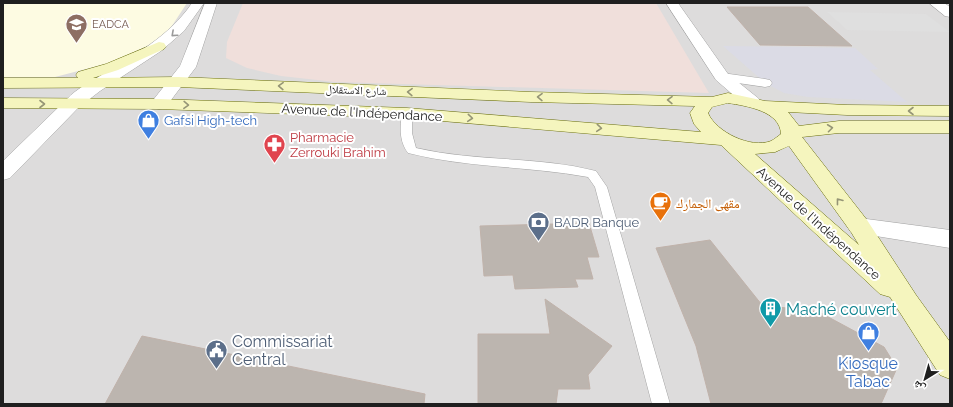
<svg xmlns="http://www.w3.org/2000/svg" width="953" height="407" font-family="Raleway,'Noto Naskh Arabic',sans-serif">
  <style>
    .residential { fill: #dddcdc }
    .education { fill: #fdfbe2 }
    .military { fill: #f0dfdb }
    .parking { fill: #dfdfdf }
    .plaza { fill: #dbdbe5 }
    .building { fill: #bcb5af; stroke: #c0b2aa }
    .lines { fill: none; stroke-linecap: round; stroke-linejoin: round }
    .service-casing { stroke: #a3a3a3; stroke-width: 1 }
    .pedestrian-casing { stroke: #a3a3a3; stroke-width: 1 }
    .minor-casing { stroke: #a3a3a3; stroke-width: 1 }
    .tertiary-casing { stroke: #a3a3a3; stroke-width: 1 }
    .secondary-casing { stroke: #6a6f0d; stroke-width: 1 }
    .service { fill: #fff; fill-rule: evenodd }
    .pedestrian { fill: #fff; fill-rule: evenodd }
    .minor { fill: #fff; fill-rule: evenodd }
    .tertiary { fill: #fff; fill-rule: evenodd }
    .secondary { fill: #f5f5be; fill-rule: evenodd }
    .oneway { stroke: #9a9a9a }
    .oneway2 { stroke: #959576 }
    .labels { text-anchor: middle; stroke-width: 4; stroke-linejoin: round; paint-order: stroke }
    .far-education-label { font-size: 11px; fill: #785e54; stroke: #fff; text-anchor: start }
    .far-street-label { font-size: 11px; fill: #1f1f1f; stroke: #fff }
    .street-label { font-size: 13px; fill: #1f1f1f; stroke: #fff }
    .shop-label { font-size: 13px; fill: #366cbe; stroke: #fff; text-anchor: start }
    .health-label { font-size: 13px; fill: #be3a42; stroke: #fff; text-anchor: start }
    .food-label { font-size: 13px; fill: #c56008; stroke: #fff; text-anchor: start }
    .service-label { font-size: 13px; fill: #4e5e75; stroke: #fff; text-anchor: start }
    .near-culture-label { font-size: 16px; fill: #0d838f; stroke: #fff; text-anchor: start }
    .near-service-label { font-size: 16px; fill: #4e5e75; stroke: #fff; text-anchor: start }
    .near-shop-label { font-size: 16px; fill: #366cbe; stroke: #fff }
  </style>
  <rect width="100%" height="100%" fill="#efece6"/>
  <path class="residential" d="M3,3H950V404H3Z"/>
  <path class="education" d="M3,3H187L164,38L113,62L55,77H3Z"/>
  <path class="military" d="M243,3H656L709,93L335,82L281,76L247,68L226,58L227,42Z"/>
  <path class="parking" d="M827,12L926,14L950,32L847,30Z"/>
  <path class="plaza" d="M723,46L855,48L878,69L870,70L907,102L808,97L784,93L765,83Z"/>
  <path class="building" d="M727,7H808L852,46L760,45Z
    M589,223L599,257H587L593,279H575L578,287L515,289L513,275L484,276L480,226Z
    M710,240L762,305L819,312L884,347L897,368L881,404H711L696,346L656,248Z
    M545,299L612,346L588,375L590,389H558L556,404H478V334H550Z
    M142,336L425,394L424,404H105Z"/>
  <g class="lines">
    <defs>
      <path id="service" d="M407,110L412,113V133L416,148C476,162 538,156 596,171L607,187L670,404H652L595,187L588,177C528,166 467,168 408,153C399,141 400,128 402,113Z"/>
      <path id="pedestrian" d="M722,73L765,79L770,80L772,83L770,86L765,87L717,80L715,77L717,74Z"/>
      <path id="minor" d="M929,3H944L950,7V17L945,16Z
        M72,99L78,100L81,104L78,108L10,178L3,180V161L66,100Z
        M859,218L950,230V248L851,232L847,226L851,220Z"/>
      <path id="tertiary" d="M192,3H204L184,31L161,51L100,91L78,108L72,109L66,108L63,104C71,92 88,83 100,76C134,55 169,37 192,3Z
        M205,3H217L196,67L165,108L159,109L153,108L150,104L180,66Z
        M666,3H678L728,74L758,98L761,102L758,106L752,107L746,106L716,80Z"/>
      <path id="secondary" d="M159,42L164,43L166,46L164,49L118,70L93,78L178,77L531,92L712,97L728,93L765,101L847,105L950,106V116L847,115L788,112L799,126L839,121H950V133H839L802,137L867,220L916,295L950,342V379L940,375L890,297L880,294L721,145L407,118L159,109L3,108V98L159,99L407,108L701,132L694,124L690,113L695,106L531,102L178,87L3,88V78H78L76,75L78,72L106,64ZM728,103C747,106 780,111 781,134C778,136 775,139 771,141C751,149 716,132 708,113L712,107ZM789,146L851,232L859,245L755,154L775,152Z"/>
    </defs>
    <use href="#service" class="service-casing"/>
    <use href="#pedestrian" class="pedestrian-casing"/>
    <use href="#minor" class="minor-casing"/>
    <use href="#tertiary" class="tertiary-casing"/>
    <use href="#secondary" class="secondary-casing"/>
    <use href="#service" class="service"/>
    <use href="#pedestrian" class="pedestrian"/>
    <use href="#minor" class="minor"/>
    <use href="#tertiary" class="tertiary"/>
    <use href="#secondary" class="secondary"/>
  </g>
  <defs><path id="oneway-chevron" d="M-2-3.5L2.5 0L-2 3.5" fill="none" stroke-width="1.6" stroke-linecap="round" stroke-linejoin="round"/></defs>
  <use class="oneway" href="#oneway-chevron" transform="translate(174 34) rotate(138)"/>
  <g class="oneway2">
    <use href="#oneway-chevron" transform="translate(281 86) rotate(-178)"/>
    <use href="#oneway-chevron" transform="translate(410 92) rotate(-178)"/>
    <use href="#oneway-chevron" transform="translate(540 97) rotate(-179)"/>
    <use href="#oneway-chevron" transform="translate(670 100) rotate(-179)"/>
    <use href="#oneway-chevron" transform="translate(42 104)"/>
    <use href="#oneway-chevron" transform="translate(186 105) rotate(2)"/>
    <use href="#oneway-chevron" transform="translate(911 111) rotate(-180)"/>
    <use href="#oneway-chevron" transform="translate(470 118) rotate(5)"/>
    <use href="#oneway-chevron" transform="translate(599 128) rotate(5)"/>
    <use href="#oneway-chevron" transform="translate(830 128) rotate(-7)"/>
    <use href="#oneway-chevron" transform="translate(839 201) rotate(-128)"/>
  </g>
  <defs>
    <symbol id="university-pin" viewBox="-11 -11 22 30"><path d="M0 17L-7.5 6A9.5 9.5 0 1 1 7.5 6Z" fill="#8d6e63" stroke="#fff"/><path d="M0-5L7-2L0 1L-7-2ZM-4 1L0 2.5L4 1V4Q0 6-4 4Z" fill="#fff"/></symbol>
    <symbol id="shop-pin" viewBox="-11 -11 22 30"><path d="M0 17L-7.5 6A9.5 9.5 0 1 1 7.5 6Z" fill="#3f7fe0" stroke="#fff"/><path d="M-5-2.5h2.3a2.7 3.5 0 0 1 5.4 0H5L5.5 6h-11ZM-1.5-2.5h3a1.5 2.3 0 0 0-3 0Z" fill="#fff"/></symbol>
    <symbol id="pharmacy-pin" viewBox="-11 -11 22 30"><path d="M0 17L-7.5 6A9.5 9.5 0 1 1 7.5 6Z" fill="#e0444e" stroke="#fff"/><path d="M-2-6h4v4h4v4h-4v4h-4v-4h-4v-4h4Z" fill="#fff"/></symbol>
    <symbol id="cafe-pin" viewBox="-11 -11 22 30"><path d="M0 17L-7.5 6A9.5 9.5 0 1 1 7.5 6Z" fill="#e8710a" stroke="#fff"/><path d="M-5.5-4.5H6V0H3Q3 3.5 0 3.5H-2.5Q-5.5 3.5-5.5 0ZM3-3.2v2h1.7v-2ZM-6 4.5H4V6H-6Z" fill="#fff"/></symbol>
    <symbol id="bank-pin" viewBox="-11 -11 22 30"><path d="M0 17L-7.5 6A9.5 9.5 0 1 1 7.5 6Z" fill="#5c6f8a" stroke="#fff"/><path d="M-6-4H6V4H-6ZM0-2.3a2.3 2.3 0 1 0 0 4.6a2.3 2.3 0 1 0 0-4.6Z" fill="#fff"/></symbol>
    <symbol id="building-pin" viewBox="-11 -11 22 30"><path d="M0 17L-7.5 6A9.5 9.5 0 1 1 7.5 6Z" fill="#0f9aa8" stroke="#fff"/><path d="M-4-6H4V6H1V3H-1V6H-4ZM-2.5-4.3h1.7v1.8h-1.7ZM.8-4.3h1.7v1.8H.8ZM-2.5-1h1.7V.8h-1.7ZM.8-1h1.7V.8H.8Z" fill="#fff"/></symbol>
    <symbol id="civic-pin" viewBox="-11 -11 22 30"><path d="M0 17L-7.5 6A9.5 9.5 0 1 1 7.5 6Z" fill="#5c6f8a" stroke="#fff"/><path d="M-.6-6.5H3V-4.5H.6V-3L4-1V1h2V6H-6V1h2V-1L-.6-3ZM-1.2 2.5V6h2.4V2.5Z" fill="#fff"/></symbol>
  </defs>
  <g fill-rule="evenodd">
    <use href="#university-pin" x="64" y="12" width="25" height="34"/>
    <use href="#shop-pin" x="136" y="108" width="25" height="34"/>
    <use href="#pharmacy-pin" x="262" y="132" width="25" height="34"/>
    <use href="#cafe-pin" x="648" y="190" width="25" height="34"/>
    <use href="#bank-pin" x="526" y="210" width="25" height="34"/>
    <use href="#building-pin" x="758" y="296" width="25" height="34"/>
    <use href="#shop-pin" x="856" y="320" width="25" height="34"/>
    <use href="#civic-pin" x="204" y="338" width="25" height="34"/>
  </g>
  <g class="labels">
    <g class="far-education-label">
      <text x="92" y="28">EADCA</text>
    </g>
    <g class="far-street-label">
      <text transform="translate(356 90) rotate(2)" y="4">شارع الاستقلال</text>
    </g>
    <g class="street-label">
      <text transform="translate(362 112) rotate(3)" y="5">Avenue de l'Indépendance</text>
      <text transform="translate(819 223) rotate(42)" y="5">Avenue de l'Indépendance</text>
    </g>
    <g class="shop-label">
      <text x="164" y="125">Gafsi High-tech</text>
    </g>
    <g class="health-label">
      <text x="290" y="142">Pharmacie<tspan x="290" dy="15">Zerrouki Brahim</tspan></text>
    </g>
    <g class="food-label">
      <text x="676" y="208">مقهى الجمارك</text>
    </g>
    <g class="service-label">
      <text x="554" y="227">BADR Banque</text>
    </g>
    <g class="near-culture-label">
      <text x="786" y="315">Maché couvert</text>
    </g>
    <g class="near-service-label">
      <text x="232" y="347">Commissariat<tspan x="232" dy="18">Central</tspan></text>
    </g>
    <g class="near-shop-label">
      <text x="868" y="369">Kiosque<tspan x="868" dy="18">Tabac</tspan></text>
    </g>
  </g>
  <rect width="953" height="407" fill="none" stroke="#1f1f1f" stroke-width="8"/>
  <g transform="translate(925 379) rotate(217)" stroke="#ffffff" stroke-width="3" paint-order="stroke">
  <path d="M0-3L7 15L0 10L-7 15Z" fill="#1f1f1f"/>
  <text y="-6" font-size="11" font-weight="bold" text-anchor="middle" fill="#1f1f1f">ش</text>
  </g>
</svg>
